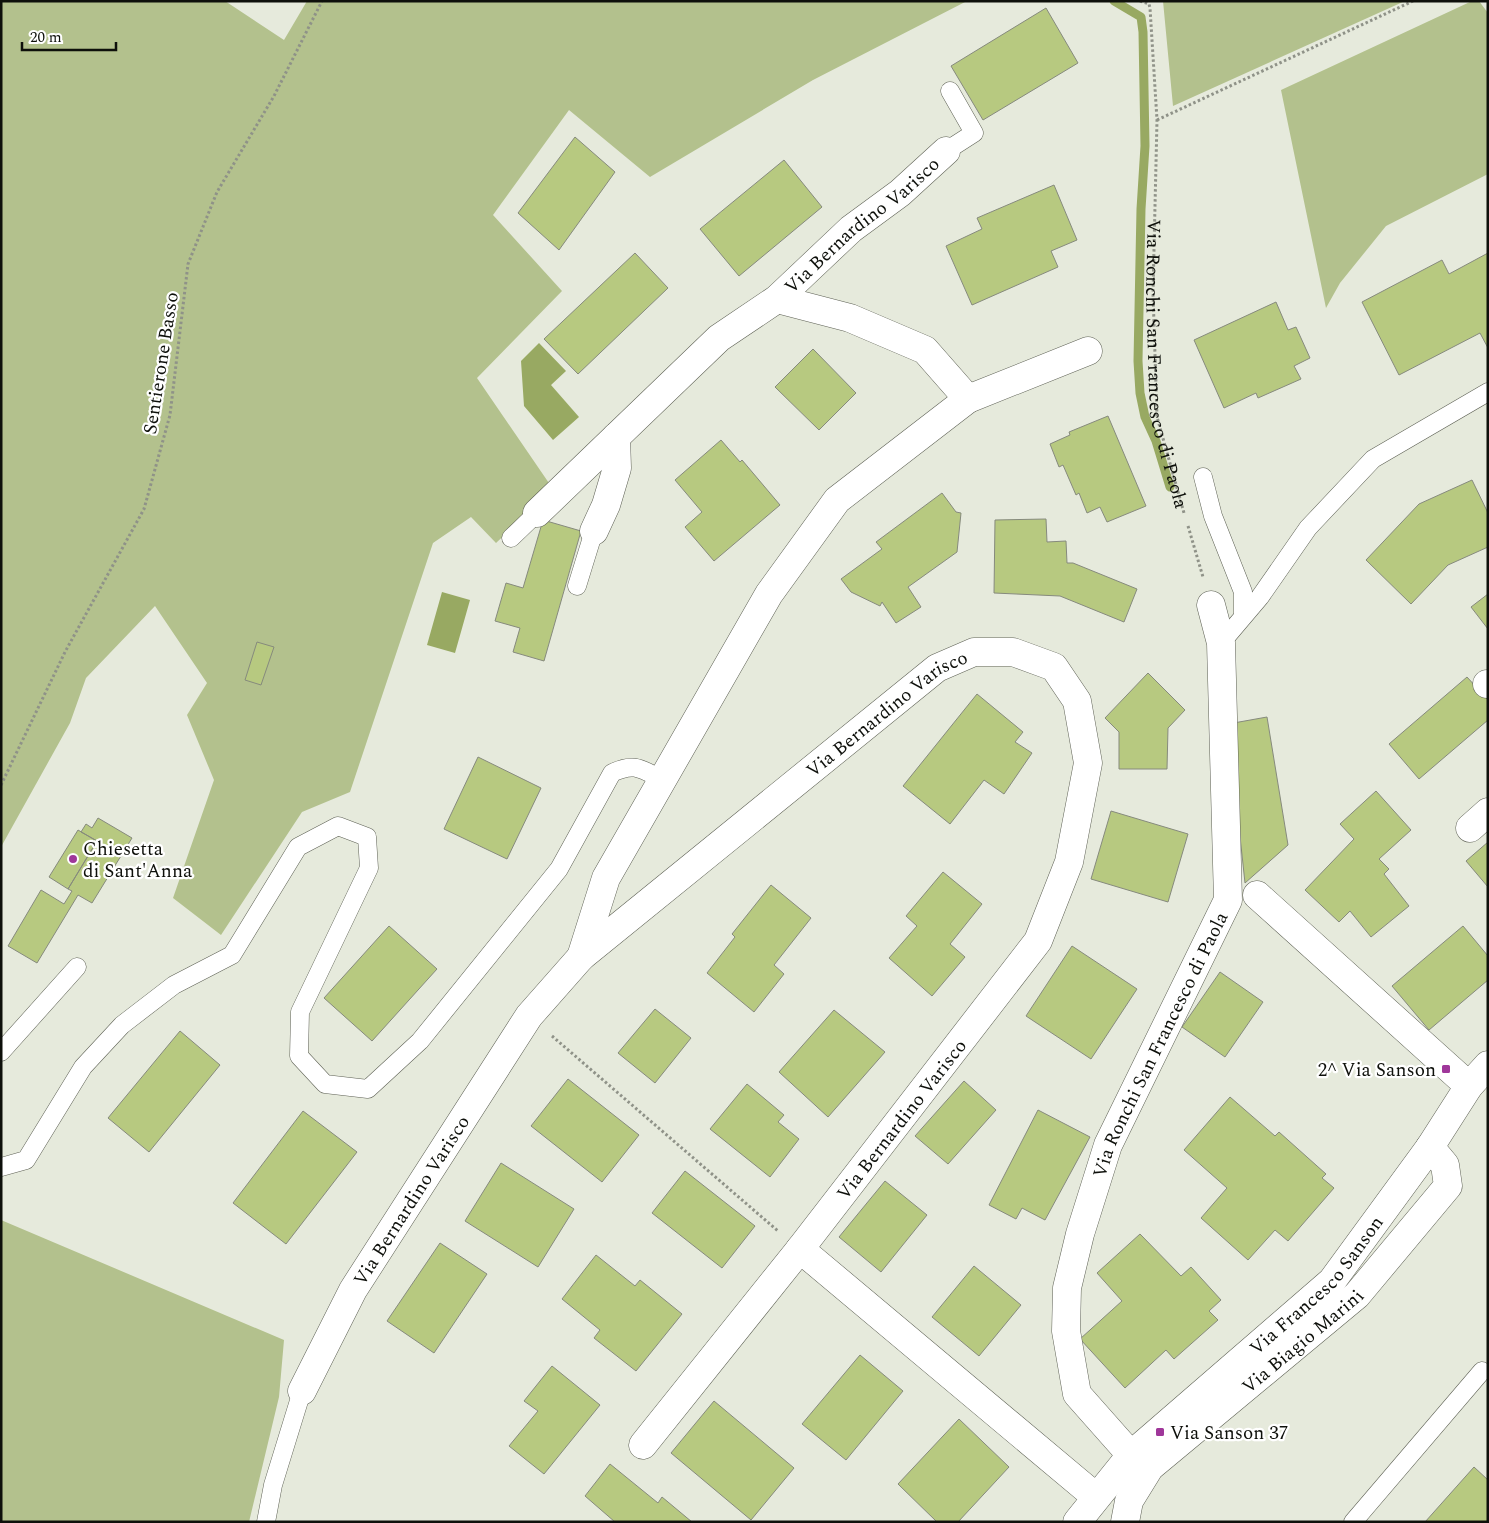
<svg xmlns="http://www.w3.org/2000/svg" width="1489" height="1523" font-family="Spectral,serif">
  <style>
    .green { fill: #b3c18d }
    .water { fill: #98a962 }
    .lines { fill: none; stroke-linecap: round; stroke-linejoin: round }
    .stream { stroke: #98a962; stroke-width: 9 }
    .building { fill: #b7c980; stroke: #868a7d }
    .service-casing { stroke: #5e6155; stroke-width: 19 }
    .minor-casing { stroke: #5e6155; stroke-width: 29 }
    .path { stroke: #8f9288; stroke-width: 3; stroke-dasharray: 2.5 2.5; stroke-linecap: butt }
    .service { stroke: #fff; stroke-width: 18 }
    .minor { stroke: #fff; stroke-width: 28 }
    .poi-dot { fill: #9f379a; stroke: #fff; stroke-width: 2 }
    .labels { text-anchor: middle; stroke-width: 4.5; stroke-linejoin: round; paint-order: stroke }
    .street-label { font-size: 19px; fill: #0e100b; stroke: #fff }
    .poi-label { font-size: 19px; fill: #0e100b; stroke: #fff; text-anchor: start }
  </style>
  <rect width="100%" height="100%" fill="#e6eadc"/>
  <path class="green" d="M1,1H225L284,40L307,1H967L813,80L650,177L569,110L493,215L562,291L477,378L553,489L496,543L471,517L433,543L350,792L302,812L221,935L173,898L214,780L187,715L207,683L155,606L86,678L70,723L1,847Z
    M1163,1H1405L1173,106Z
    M1472,1H1479L1488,13V174L1386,226L1340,283L1326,308L1281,90Z
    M1,1220L284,1340L279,1397L249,1522H1Z"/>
  <path class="water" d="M539,343L566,371L551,385L579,417L553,440L524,406L521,361Z
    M442,592L470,600L455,653L427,645Z"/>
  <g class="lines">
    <path class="stream" d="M1114,1L1141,17L1143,32L1145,146L1141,209L1138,361L1140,393L1145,417L1156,441L1170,487"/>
  </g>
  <path class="building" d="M1046,8L1078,63L983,120L951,66Z
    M575,137L615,172L559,250L518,213Z
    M784,160L822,207L739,276L700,229Z
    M1054,185L1077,240L1051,251L1058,267L972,305L946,246L982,229L977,218Z
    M635,253L668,288L578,374L544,339Z
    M1488,253V348L1480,333L1399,375L1362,302L1442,260L1449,274Z
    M1276,302L1288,330L1296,327L1310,358L1294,366L1301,379L1258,398L1256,393L1224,408L1194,340Z
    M813,349L856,393L819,430L775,387Z
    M1108,416L1146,506L1107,522L1100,507L1087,513L1079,493L1076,495L1063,465L1059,467L1050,444L1070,435L1069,432Z
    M721,440L740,462L742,460L780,505L714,561L685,527L702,512L675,480Z
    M1472,480L1488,513V547L1448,565L1411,604L1366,560L1419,504Z
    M942,493L956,512L961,513L957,552L908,587L921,607L896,623L882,602L880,606L851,592L841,579L882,549L876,542Z
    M1046,519L1047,542L1066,541L1067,563H1073L1137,589L1124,622L1060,596L994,593L995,520Z
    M543,520L581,531L544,661L513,652L520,628L495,621L506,583L523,588Z
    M1488,594V629L1471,607Z
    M257,642L274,647L261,685L245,680Z
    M1148,673L1185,710L1168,728L1167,769H1119V732L1105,718Z
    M1467,677L1488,700V720L1419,779L1389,744Z
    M977,694L1023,732L1015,742L1032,753L1004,794L984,780L950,824L903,786Z
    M1267,717L1288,845L1245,883L1228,724Z
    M478,757L541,788L507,859L444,829Z
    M1376,791L1411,830L1379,859L1389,869L1384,874L1409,906L1371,937L1350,911L1339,922L1305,890L1354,839L1340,824Z
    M1111,811L1188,834L1168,902L1091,879Z
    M98,818L132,838L92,903L78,895L37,963L8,946L41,890L64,904L72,891L68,889L97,841L81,832L86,824L92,828Z
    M78,830L97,841L68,889L49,877Z
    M1488,842V887L1466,861Z
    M943,872L982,904L950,944L965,957L932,996L889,958L917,926L906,916Z
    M771,885L811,918L774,965L784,974L754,1012L707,973L735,937L732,934Z
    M389,926L437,969L372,1041L324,998Z
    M1463,926L1488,956V980L1429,1030L1392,986Z
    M1072,946L1137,989L1091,1059L1026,1016Z
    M1220,972L1263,1002L1225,1057L1182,1027Z
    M655,1009L691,1038L655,1083L618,1053Z
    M834,1010L885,1052L828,1117L779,1072Z
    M180,1031L220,1065L149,1152L108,1118Z
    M568,1079L639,1135L602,1182L531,1126Z
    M964,1081L996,1110L948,1164L915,1136Z
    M747,1084L784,1115L778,1122L799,1139L770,1177L710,1129Z
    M1230,1097L1275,1136L1279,1132L1326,1174L1322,1178L1334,1188L1288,1241L1275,1230L1248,1260L1201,1218L1227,1188L1184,1150Z
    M1038,1110L1090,1137L1045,1220L1022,1208L1016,1219L989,1205Z
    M303,1111L357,1152L286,1244L233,1203Z
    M501,1163L574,1209L538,1267L465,1221Z
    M685,1171L755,1226L722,1268L652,1213Z
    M885,1181L927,1215L881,1272L839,1237Z
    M1140,1234L1181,1276L1191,1267L1221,1300L1209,1311L1218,1320L1174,1359L1166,1350L1125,1388L1080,1339L1122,1301L1097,1273Z
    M440,1243L487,1274L434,1353L387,1321Z
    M596,1255L635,1286L640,1280L682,1314L636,1371L594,1338L600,1330L562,1299Z
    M974,1266L1021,1305L979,1356L932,1317Z
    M860,1355L903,1391L846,1460L802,1424Z
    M552,1366L600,1405L544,1474L509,1446L538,1411L524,1401Z
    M714,1401L794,1468L751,1520L671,1453Z
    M959,1419L1009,1467L958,1522H937L898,1484Z
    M610,1464L658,1503L662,1497L692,1522H615L585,1496Z
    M1474,1467L1488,1480V1522H1425Z"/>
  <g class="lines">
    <defs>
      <path id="service" d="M946,151L974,133L950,91
        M1203,477L1213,516L1243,592V617
        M511,538L537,513
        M577,586L594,531
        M1221,643L1260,597L1308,528L1373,459L1488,392
        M1,1052L77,967
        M1,1167L26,1160L83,1067L122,1025L174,985L232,955L298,847L338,826L367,837L369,868L300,1012L299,1056L325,1084L368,1089L420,1041L559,869L612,773C635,762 641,769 663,780
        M266,1522L273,1485L302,1391
        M1353,1522L1482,1371"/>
      <g id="minor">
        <path d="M777,299L850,318L925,350L968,399"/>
        <path id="s2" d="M537,513L719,338L777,299L851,229L900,193L946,151"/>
        <path d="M594,531L606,505L617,468L616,437"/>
        <path d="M1487,684H1488"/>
        <path d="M1470,828L1488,812"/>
        <path d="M1257,895L1469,1086"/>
        <path d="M581,957L606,878L769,594L837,500L968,399L1088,351"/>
        <path d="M800,1249L1096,1497"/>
        <path id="s3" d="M302,1391L353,1290L529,1016L581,957L937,668L974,652H1013L1054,667L1077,701L1088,763L1069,862L1038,941L800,1249L643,1445"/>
        <path id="s4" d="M1131,1455L1332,1281L1430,1147L1469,1086L1488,1065"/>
        <path id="s5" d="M1077,1522L1131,1455L1077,1394L1066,1331L1067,1288L1080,1234L1108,1145L1228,900L1221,643L1211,605"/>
        <path id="s6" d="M1125,1522L1129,1501L1150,1467L1357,1295L1448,1186L1445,1165L1430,1147"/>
      </g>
    </defs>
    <use href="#service" class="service-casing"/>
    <use href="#minor" class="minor-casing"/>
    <g class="path">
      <path id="s1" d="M1140,1L1149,4L1150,8L1157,120L1153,293L1157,417L1184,513"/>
      <path d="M1157,120L1413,1"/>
      <path d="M1188,526L1203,577"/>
      <path d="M1,785L65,652L144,509L170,415L188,264L217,192L274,96L322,1"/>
      <path d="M552,1036L778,1231"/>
    </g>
    <use href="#service" class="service"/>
    <use href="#minor" class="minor"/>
  </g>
  <g class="poi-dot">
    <circle cx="73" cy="859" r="5"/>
    <rect x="1441" y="1064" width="10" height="10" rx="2.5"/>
    <rect x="1155" y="1427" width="10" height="10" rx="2.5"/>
  </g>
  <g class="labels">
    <g class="street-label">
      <text dy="7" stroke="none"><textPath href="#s2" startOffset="435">Via Bernardino Varisco</textPath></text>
      <text transform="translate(160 363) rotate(-81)" y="7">Sentierone Basso</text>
      <text dy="7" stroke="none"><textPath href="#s1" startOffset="371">Via Ronchi San Francesco di Paola</textPath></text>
      <text dy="7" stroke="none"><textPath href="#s3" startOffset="909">Via Bernardino Varisco</textPath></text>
      <text dy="7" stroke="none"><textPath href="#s5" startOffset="536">Via Ronchi San Francesco di Paola</textPath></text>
      <text transform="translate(901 1119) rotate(-52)" y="7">Via Bernardino Varisco</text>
      <text dy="7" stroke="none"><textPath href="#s3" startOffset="220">Via Bernardino Varisco</textPath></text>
      <text dy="7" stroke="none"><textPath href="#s4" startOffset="252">Via Francesco Sanson</textPath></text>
      <text dy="7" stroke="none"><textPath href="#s6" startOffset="259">Via Biagio Marini</textPath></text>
    </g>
    <g class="poi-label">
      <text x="83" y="855">Chiesetta<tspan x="83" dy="22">di Sant'Anna</tspan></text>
      <text x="1436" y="1076" text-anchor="end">2^ Via Sanson</text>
      <text x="1170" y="1439">Via Sanson 37</text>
    </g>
  </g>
  <rect width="1489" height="1523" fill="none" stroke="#0e100b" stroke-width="5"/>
  <path d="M22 42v8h94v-8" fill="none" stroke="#0e100b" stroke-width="2.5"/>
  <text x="30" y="42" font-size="15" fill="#0e100b" stroke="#ffffff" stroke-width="4" paint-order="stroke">20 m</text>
</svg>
